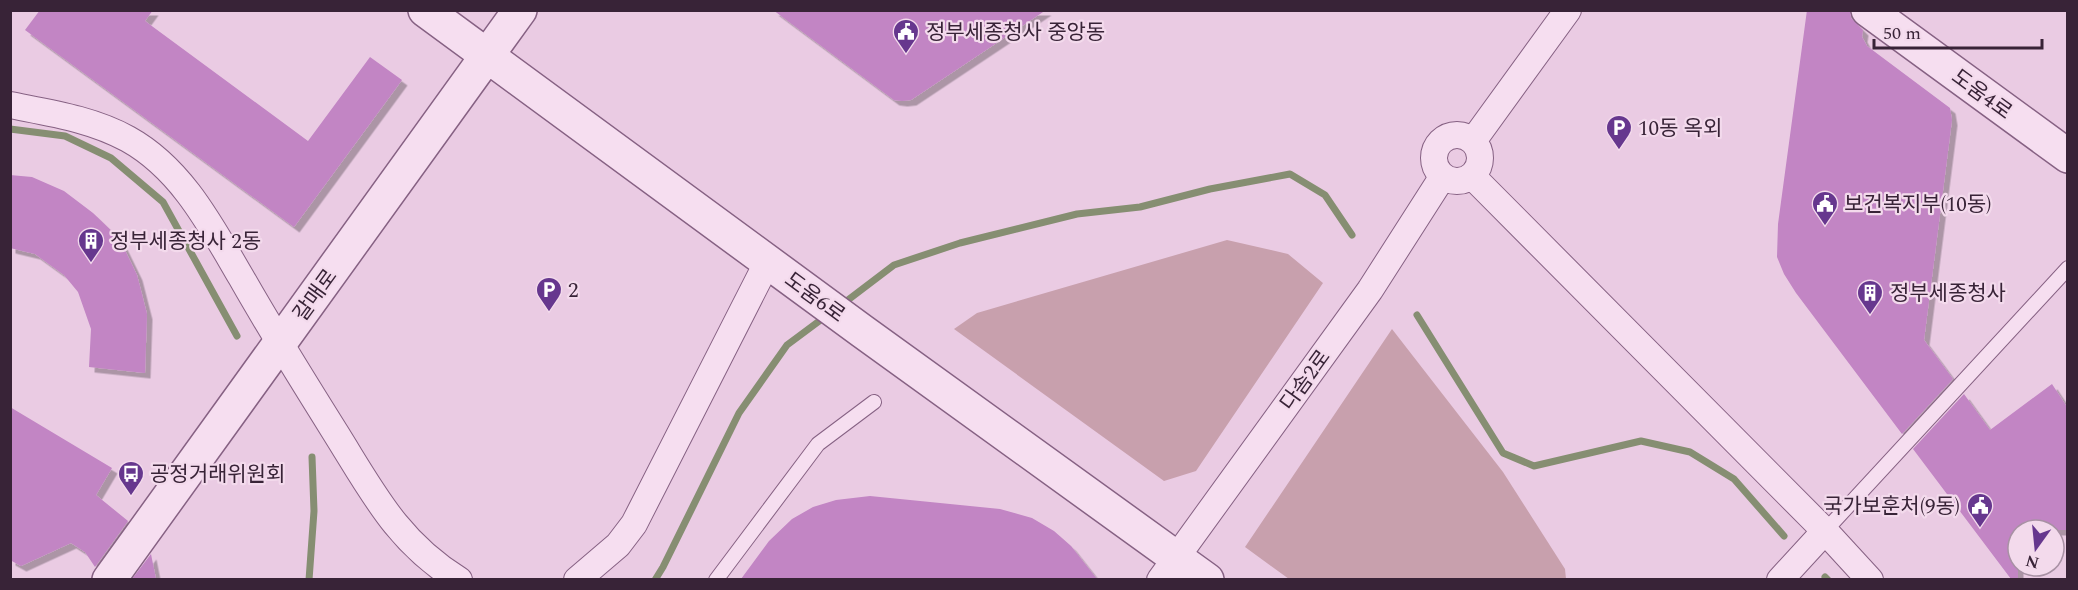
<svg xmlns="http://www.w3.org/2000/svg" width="2078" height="590" font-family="Spectral,'Noto Sans KR',serif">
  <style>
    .green { fill: #c8a0ad }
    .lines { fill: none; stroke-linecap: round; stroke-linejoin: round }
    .stream { stroke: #868e72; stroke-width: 7 }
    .building { fill: #c285c4; filter: url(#shadow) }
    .service-casing { stroke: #866183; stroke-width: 16 }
    .minor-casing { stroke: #866183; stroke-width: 28 }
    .tertiary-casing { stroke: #866183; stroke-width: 36 }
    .service { stroke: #f6def0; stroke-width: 14 }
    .minor { stroke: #f6def0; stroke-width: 26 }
    .tertiary { stroke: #f6def0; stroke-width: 33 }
    .labels { text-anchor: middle; stroke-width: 4.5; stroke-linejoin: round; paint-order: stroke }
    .poi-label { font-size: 21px; fill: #382337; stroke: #f3daec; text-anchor: start }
    .street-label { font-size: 21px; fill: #382337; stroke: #f3daec }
  </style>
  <defs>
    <filter id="shadow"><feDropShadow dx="5.5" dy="5.5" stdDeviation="0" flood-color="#0004"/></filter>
  </defs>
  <rect width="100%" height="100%" fill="#eacbe3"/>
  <path class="green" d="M1227,240L1288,254L1323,283L1196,471L1164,481L954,329L977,313Z
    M1392,329L1503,472L1565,569L1566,579H1289L1245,547Z"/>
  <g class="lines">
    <path class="stream" d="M10,129L65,136L111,158L163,202L237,336
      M840,306L894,265L960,243L1077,214L1140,207L1210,189L1290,174L1325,195L1352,235
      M1417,315L1503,453L1534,466L1641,441L1690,452L1734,479L1784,536
      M1825,577L1828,580
      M309,580L314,511L312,457
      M655,580L663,567L739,413L787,345L826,316"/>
  </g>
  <path class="building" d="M40,10H153L145,21L308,141L370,57L402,80L294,227L25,30Z
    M773,10H1046L911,100L902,101L894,100Z
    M1807,10H1850L1851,18L1863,30L1862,37L1867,46L1950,108L1952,120L1924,340L1953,379L1902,434L1796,293L1784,274L1777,257L1778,224Z
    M10,175L32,177L64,191L93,213L119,238L137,275L147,314L145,373L89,367L91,329L78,292L64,275L35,254L10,248Z
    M2052,384L2067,407V530H2018V579H2011L1913,449L1964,394L1990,430Z
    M10,407L112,468L96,495L128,521L95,567L85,552L71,543L21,566L10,560Z
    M870,496L1000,509L1032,518L1054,531L1071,546L1097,579H741L769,541L792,519L813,507L836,500Z
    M151,554L156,579H132Z"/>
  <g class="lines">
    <defs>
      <path id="service" d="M1825,531L2068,268
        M716,580L818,444L874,402"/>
      <path id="minor" d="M10,105C50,113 92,119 128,139C182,169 211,226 241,277C271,330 303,381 335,432C372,491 397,542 459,580
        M1434 158a23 23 0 1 1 46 0a23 23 0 1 1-46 0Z
        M1473,141L1568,10
        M1472,176L1825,531L1870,580
        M577,580L618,545L634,524L768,261
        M1160,580L1370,290L1443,176
        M1780,580L1825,531"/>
      <path id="tertiary" d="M425,10L862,331L1207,580
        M1868,10L2068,156
        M109,580L520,10"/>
    </defs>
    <use href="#service" class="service-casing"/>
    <use href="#minor" class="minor-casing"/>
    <use href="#tertiary" class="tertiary-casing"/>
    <use href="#service" class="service"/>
    <use href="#minor" class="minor"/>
    <use href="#tertiary" class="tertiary"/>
  </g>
  <defs>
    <symbol id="civic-pin" viewBox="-11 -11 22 30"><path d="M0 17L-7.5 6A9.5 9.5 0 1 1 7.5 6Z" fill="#66378e" stroke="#f3daec"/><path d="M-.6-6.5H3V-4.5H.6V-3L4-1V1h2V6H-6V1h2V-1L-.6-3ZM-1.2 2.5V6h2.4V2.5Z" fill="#fff"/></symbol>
    <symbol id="parking-pin" viewBox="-11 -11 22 30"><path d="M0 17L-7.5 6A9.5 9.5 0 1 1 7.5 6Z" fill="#66378e" stroke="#f3daec"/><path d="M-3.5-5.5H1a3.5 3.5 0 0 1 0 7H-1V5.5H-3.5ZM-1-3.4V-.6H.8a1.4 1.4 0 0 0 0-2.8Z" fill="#fff"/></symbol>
    <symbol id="building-pin" viewBox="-11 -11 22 30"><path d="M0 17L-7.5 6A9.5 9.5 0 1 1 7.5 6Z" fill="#66378e" stroke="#f3daec"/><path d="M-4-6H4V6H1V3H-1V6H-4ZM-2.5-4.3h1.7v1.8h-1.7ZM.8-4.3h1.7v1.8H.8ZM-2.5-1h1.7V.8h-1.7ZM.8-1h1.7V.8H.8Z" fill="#fff"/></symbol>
    <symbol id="bus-pin" viewBox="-11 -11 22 30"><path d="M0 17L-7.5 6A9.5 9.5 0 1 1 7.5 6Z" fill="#66378e" stroke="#f3daec"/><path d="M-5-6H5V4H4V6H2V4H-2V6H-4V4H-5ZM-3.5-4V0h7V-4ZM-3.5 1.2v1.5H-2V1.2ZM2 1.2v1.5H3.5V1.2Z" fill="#fff"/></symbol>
  </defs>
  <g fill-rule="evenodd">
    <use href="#civic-pin" x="891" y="17" width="30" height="40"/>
    <use href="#parking-pin" x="1604" y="113" width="30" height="40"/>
    <use href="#civic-pin" x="1810" y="189" width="30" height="40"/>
    <use href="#building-pin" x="76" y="226" width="30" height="40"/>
    <use href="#parking-pin" x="534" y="275" width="30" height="40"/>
    <use href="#building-pin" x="1855" y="278" width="30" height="40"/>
    <use href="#bus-pin" x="116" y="459" width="30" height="40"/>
    <use href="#civic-pin" x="1965" y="491" width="30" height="40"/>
  </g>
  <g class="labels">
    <g class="poi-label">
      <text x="926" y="39">정부세종청사 중앙동</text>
      <text x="1638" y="135">10동 옥외</text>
      <text x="1844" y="211">보건복지부(10동)</text>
      <text x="110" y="248">정부세종청사 2동</text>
      <text x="568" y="297">2</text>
      <text x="1890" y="300">정부세종청사</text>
      <text x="150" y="481">공정거래위원회</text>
      <text x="1960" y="513" text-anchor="end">국가보훈처(9동)</text>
    </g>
    <g class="street-label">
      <text transform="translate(1982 94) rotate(36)" y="7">도움4로</text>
      <text transform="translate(315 295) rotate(-54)" y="7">갈매로</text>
      <text transform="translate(815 297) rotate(36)" y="7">도움6로</text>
      <text transform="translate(1305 380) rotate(-54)" y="7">다솜2로</text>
    </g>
  </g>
  <rect width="2078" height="590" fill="none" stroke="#382337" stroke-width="24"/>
  <g transform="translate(2036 548) rotate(195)"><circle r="28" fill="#f3daec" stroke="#a891a4" stroke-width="1.5"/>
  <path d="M0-4.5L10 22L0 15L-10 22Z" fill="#66378e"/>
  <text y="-9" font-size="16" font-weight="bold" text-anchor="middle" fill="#382337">N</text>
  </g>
  <path d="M1874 39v9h168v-9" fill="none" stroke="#382337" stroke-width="3"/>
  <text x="1883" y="39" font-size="18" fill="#382337" stroke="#f3daec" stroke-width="4.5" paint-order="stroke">50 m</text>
</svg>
